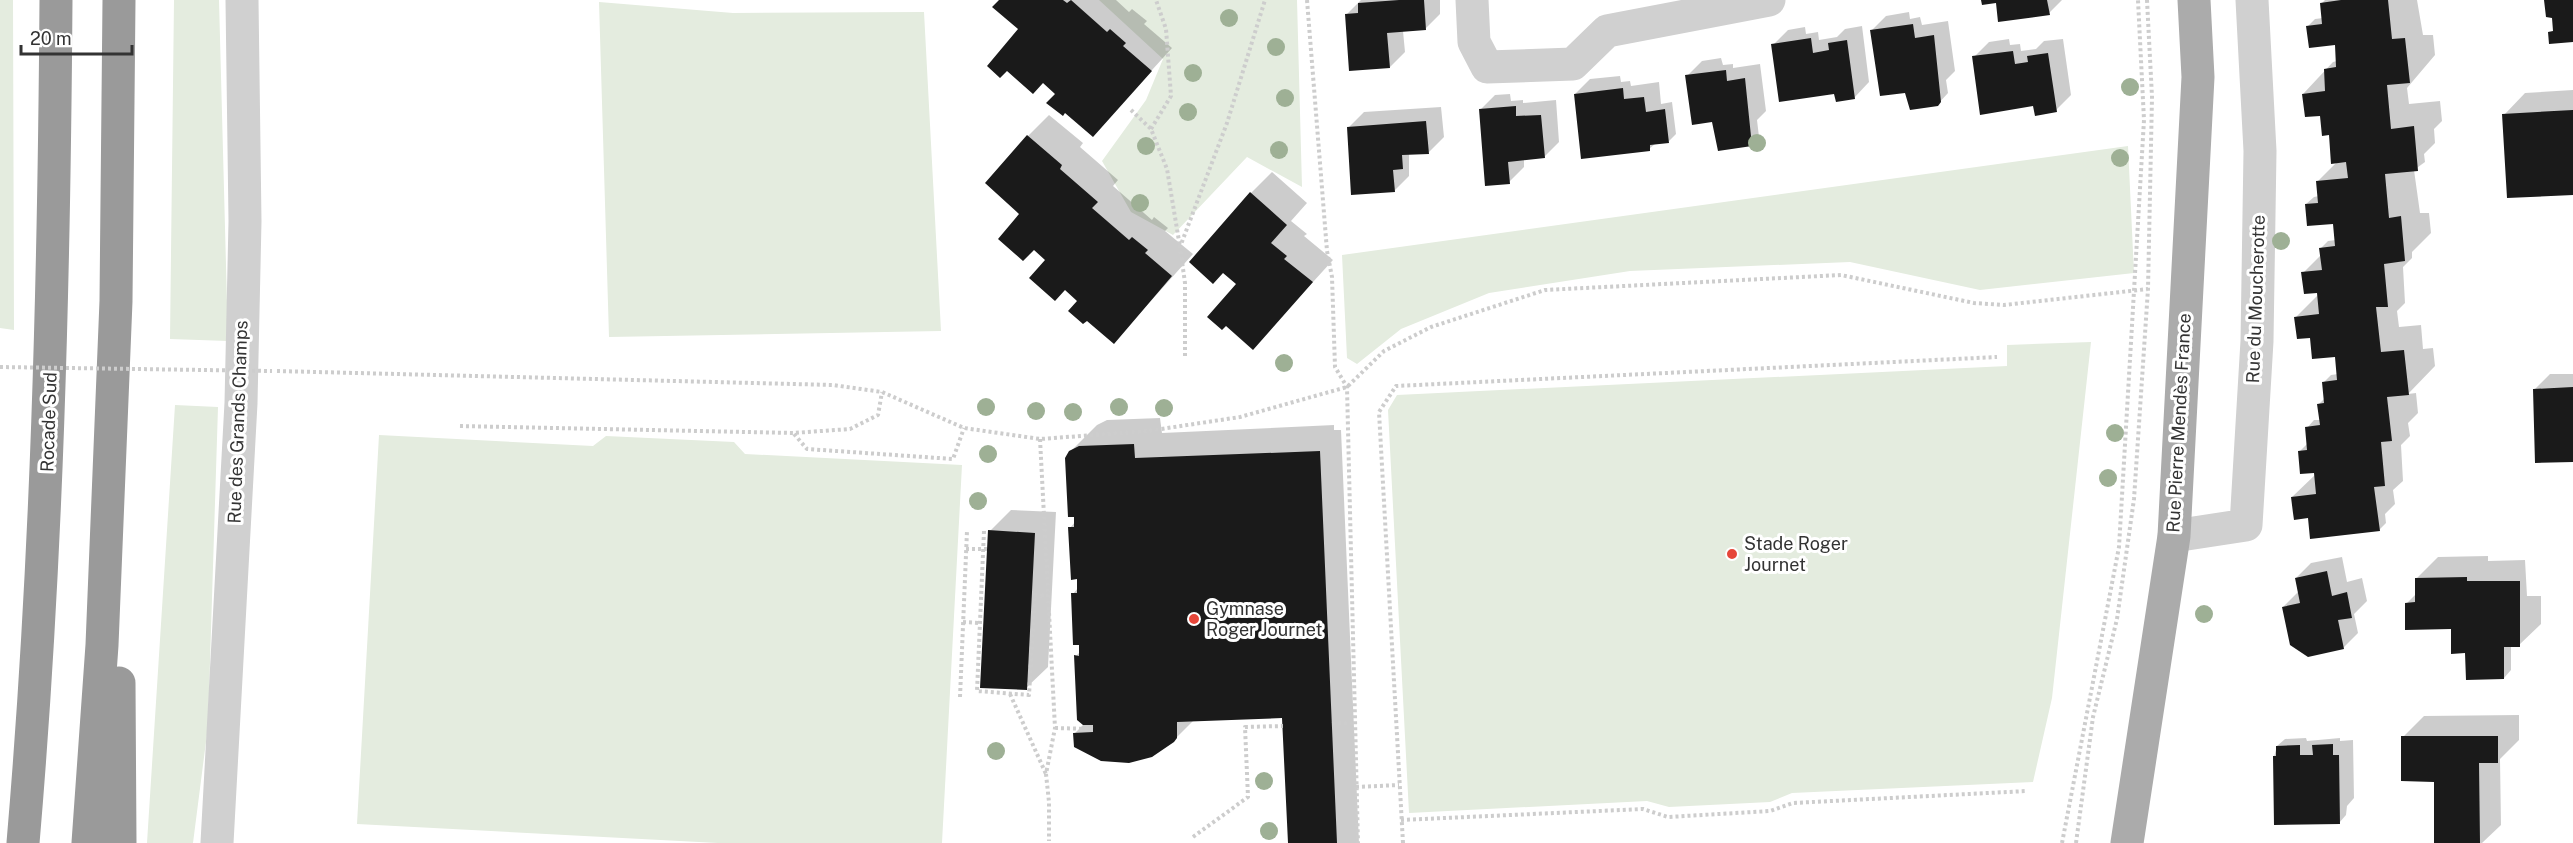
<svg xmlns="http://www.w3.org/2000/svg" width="2573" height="843" font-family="'Public Sans',sans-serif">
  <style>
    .green { fill: #e4ecdf }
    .shadow { fill: #0003 }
    .building { fill: #1a1a1a }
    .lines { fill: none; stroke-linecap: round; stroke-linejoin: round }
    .path { stroke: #cdcdcd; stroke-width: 4; stroke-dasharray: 3 3; stroke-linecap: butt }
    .minor { stroke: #d0d0d0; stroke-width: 33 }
    .major { stroke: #ababab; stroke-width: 33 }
    .highway { stroke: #9a9a9a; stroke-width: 33 }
    .path-bridge { stroke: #cdcdcd; stroke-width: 4; stroke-dasharray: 3 3; stroke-linecap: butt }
    .tree { fill: #9eb095 }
    .poi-dot { fill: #e64639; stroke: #fff; stroke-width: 2 }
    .labels { text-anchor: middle; stroke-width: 6; stroke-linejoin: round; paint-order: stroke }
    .street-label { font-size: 18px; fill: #333; stroke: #fff }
    .poi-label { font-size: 18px; fill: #333; stroke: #fff; text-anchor: start }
  </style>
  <rect width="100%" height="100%" fill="#fff"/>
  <path class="green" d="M0,0H13L14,330L0,328Z
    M174,0H219L228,341L170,339Z
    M1099,0H1297L1302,187L1247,157L1173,235L1131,212L1102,161L1146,100L1163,59Z
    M599,2L733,13L924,12L941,331L609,337Z
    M2128,146L2134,273L1980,290L1850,262L1630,271L1489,293L1401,329L1357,364L1347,358L1342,255Z
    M2091,342L2052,698L2033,782L1792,793L1770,802L1669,807L1647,801L1409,813L1388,410L1397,395L2007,366V345Z
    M175,405L218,407L208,726L193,843H147Z
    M379,435L593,446L606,436L734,442L745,454L962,465L942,843H718L357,824Z"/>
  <path class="shadow" d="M1001,0H1116L1129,12L1132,9L1147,21L1144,24L1172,48L1093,135L1057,93Z
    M1361,0H1440V14L1425,29L1403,31L1405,52L1390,67L1347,14Z
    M1983,0H2062L2049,13Z
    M2325,0H2417L2423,35H2433L2435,55L2407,88L2409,104L2440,101L2442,121L2434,129L2435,143L2424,154L2425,162L2414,170L2420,213H2429L2431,233L2412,252V258L2403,267L2405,303L2397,311L2399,327L2421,325L2423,349L2433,348L2435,366L2408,394L2416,393L2418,413L2408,423L2410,436L2401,445L2403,481L2393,490L2395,504L2385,514L2386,523L2379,530L2309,517L2292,497L2316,474L2299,452L2308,443L2307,428L2314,420H2321L2319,404L2325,398L2324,382L2331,375L2338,374L2336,355L2311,338L2296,317L2319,294L2303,273L2322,254L2321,248L2328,241L2336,240L2334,222L2306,204L2314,197L2319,196L2317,182L2337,162L2330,134L2322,116L2303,94L2333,62L2337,61L2336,43L2308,26L2315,19L2323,18L2322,3Z
    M1909,12L1910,19L1920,17L1922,25L1948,21L1955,71L1946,80L1948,93L1937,105L1906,94L1871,31L1886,16Z
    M1862,26L1869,82L1854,98L1835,92L1773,45L1788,30L1805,27L1806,34L1818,32L1819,40L1837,37L1845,29Z
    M2009,39L2010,45L2020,44L2021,51L2036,49L2044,41L2063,39L2071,95L2056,110L2035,105L1974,57L1989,42Z
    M1721,58L1723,65L1733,64V68L1760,64L1766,111L1757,120L1759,137L1752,144L1713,120L1687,76L1702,61Z
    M1620,76L1621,82L1630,81L1631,86L1659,82L1661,104L1672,102L1676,134L1669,141L1656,143L1649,149L1575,94L1590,79Z
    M2573,90V193L2504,115L2525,93Z
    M1510,94L1511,101L1523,100V103L1556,100L1559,142L1544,157L1524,159V167L1509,182L1480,110L1495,95Z
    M1441,107L1444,137L1429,152L1409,153V176L1394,191L1349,127L1364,112Z
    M1049,115L1083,143L1080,147L1118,180L1113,186L1152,220L1154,217L1168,228L1165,231L1193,254L1114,342L1047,260L1021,214L1028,136Z
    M1272,172L1307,203L1291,221L1307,234L1304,236L1333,260L1253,348L1238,284L1251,193Z
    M2550,374H2573V459L2534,390Z
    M1160,418L1162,433L1334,425V430H1341L1359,843H1289L1286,716L1194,720L1173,741L1075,733L1084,724L1076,656L1081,651L1073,594L1078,588V578L1070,528L1075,522L1070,452L1097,425L1107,420Z
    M1011,510L1056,512L1048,667L1026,688L990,531Z
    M2488,556V561L2525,560L2527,596H2541V624L2519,645H2511V670L2504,678L2467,652L2452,628L2407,603L2416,594V579L2438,557Z
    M2342,557L2347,582L2362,578L2367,601L2354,614L2358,633L2343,648L2283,607L2298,592L2296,578L2311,563Z
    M2519,715V740L2500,759L2501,825L2482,843H2468L2435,780L2403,737L2424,716Z
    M2306,738L2307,741L2340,738V741L2353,740L2354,798L2347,806L2346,815L2339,823L2274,757L2277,746L2285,739Z"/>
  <path class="building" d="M999,0H1063L1067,3L1071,0L1107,32L1110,29L1126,43L1123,46L1152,71L1093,137L1065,113L1063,116L1046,103L1055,94L1043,83L1033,94L1007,71L1000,78L987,66L1018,29L992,7Z
    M1399,0H1424L1426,30L1387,33L1390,68L1349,71L1345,14L1358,13V3Z
    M1981,0H2047L2050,15L1998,22L1996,3L1982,5Z
    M2341,0H2388L2392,39L2405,38L2410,83L2387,85L2391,129L2414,126L2418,171L2385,174L2389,218L2401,216L2405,261L2384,264L2388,307H2376L2381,352L2404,350L2409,395L2387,397L2392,441L2381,442L2385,486L2374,487L2380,531L2310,539L2308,518L2294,520L2293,513L2291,497L2316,494L2314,473L2300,474L2298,451L2307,450L2305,427L2320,425L2317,404L2324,403L2322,382L2337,380L2335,357L2312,359L2310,338L2297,339L2294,317L2319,314L2317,293L2304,294L2301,272L2322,270L2319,248L2335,246L2333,224L2307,226L2305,204L2318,203L2316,181L2348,178L2346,162L2331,164L2329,135L2322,136L2320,116L2305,117L2302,94L2325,91L2324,69L2336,67L2335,45L2309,48L2306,26L2322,24L2320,3Z
    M2544,0H2573V42L2549,44L2548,32L2553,31L2552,18L2546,17Z
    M1913,24L1915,38L1934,35L1941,102L1938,106L1910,110L1905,93L1880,96L1870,30Z
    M1811,38L1813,53L1829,50L1828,43L1847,40L1855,99L1836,102L1834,94L1779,102L1771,44Z
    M2013,51L2015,64L2028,62L2027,56L2048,53L2057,112L2035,116L2033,106L1980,115L1972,56Z
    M1726,70L1727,81L1745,78L1752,146L1718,151L1712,122L1692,125L1685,75Z
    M1623,88L1624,99L1644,97L1646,112L1665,109L1669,143L1650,145V151L1581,159L1574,94Z
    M1516,106V116L1541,115L1545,158L1508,162L1510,184L1485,186L1479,109Z
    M2573,110V195L2507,198L2502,114Z
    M1426,121L1429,154L1402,155L1403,169L1393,170L1395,192L1351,195L1347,127Z
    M1027,135L1062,165L1060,169L1098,202L1092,208L1129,240L1132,237L1148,250L1145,253L1172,276L1114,344L1087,321L1083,324L1068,311L1077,301L1065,290L1055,301L1029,278L1045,260L1034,250L1023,261L998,239L1019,214L985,183Z
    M1250,192L1287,225L1271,243L1287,256L1284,259L1313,282L1253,350L1226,326L1222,330L1207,317L1236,284L1223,273L1213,284L1189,262Z
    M2573,387V462L2535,463L2533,389Z
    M1134,444L1135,458L1320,451L1337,843H1288L1282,718L1177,722V738L1174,742L1152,757L1129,763L1101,761L1074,747L1073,733L1093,732V725H1083L1077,720L1074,655L1079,656V645H1073L1071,593H1077V579L1071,580L1068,527H1074V517H1068L1065,458L1069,451L1079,446Z
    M988,530L1035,533L1027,690L980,688Z
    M2327,571L2332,596L2347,592L2352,618L2338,620L2344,649L2308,657L2290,645L2282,607L2300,603L2295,578Z
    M2467,577V581H2520V647H2504V679L2466,680L2465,653L2451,654V629L2405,630V603L2415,602V578Z
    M2401,736H2498V763H2479L2480,843H2434V782L2401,781Z
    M2333,744V755H2339L2340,824L2274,825L2273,756H2276V746L2300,745V755H2313L2312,745Z"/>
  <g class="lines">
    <path class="path" d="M1307,0L1327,251L1332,277L1335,367L1347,387L1358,843
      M1131,110L1151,129L1167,169L1180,247
      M1151,129L1171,96L1166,29L1156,0
      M1185,356V283L1180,247L1227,123L1265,0
      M277,371L833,385L882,392L964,428L1040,439L1148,431L1240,417L1347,387L1384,351L1431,327L1545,290L1841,275L1974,303L2004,305L2148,289
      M460,426L793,433L850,429L878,415L882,392
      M794,434L807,449L953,459L964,428
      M1040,439L1055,728L1046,774L1049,802V841
      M984,531L977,691L1029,695L1035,595L1048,596
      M966,549H988
      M963,622L980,623
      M1010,694L1046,774
      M960,697L967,531
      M1332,724L1355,723
      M1055,728L1093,729
      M1356,787L1399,785
      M1401,820L1643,809L1668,817L1770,811L1793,803L2027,791
      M1193,837L1248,797L1245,727L1283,726
      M1403,843L1379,412L1396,386L1997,357
      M2062,843L2119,547L2144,120L2138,0
      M2076,843L2093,717L2117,619L2134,499L2148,289L2152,97L2147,0"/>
    <path class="minor" d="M1472,0L1474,42L1487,67L1573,64L1607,31L1769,0
      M2174,536L2246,525L2257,341L2260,151L2252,0
      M217,843L241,403L245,221L242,0"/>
    <path class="major" d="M2127,843L2174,536L2198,77L2194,0"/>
    <path class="highway" d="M119,683L120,843
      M23,843C47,562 54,282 56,0
      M88,843L102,645L116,301L119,0"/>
    <path class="path-bridge" d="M0,367L272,371"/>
  </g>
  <g class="tree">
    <circle cx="1229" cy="18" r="9"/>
    <circle cx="1276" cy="47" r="9"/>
    <circle cx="1193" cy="73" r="9"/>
    <circle cx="2130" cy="87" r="9"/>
    <circle cx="1285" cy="98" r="9"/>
    <circle cx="1188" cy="112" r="9"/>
    <circle cx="1757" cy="143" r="9"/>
    <circle cx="1146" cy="146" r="9"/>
    <circle cx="1279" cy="150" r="9"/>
    <circle cx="2120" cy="158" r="9"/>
    <circle cx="1140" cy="203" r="9"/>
    <circle cx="2281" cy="241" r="9"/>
    <circle cx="1284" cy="363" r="9"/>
    <circle cx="986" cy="407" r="9"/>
    <circle cx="1119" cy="407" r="9"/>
    <circle cx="1164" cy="408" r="9"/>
    <circle cx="1036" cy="411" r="9"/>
    <circle cx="1073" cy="412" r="9"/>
    <circle cx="2115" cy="433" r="9"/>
    <circle cx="988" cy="454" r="9"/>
    <circle cx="2108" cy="478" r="9"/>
    <circle cx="978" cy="501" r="9"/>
    <circle cx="2204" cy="614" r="9"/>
    <circle cx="996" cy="751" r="9"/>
    <circle cx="1264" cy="781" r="9"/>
    <circle cx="1269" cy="831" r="9"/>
  </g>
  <g class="poi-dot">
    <circle cx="1732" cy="554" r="6"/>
    <circle cx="1194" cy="619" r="6"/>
  </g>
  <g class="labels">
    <g class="street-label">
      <text transform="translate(2256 299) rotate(-88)" y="6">Rue du Moucherotte</text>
      <text transform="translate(49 422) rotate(-88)" y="6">Rocade Sud</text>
      <text transform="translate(238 422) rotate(-88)" y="6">Rue des Grands Champs</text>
      <text transform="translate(2179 423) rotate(-87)" y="6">Rue Pierre Mendès France</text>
    </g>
    <g class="poi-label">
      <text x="1744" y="550">Stade Roger<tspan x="1744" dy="21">Journet</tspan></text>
      <text x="1206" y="615">Gymnase<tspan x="1206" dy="21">Roger Journet</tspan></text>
    </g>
  </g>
  <path d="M21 45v9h111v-9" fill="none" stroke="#333333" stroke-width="3"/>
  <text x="30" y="45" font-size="18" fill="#333333" stroke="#ffffff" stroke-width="4.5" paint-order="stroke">20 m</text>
</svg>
